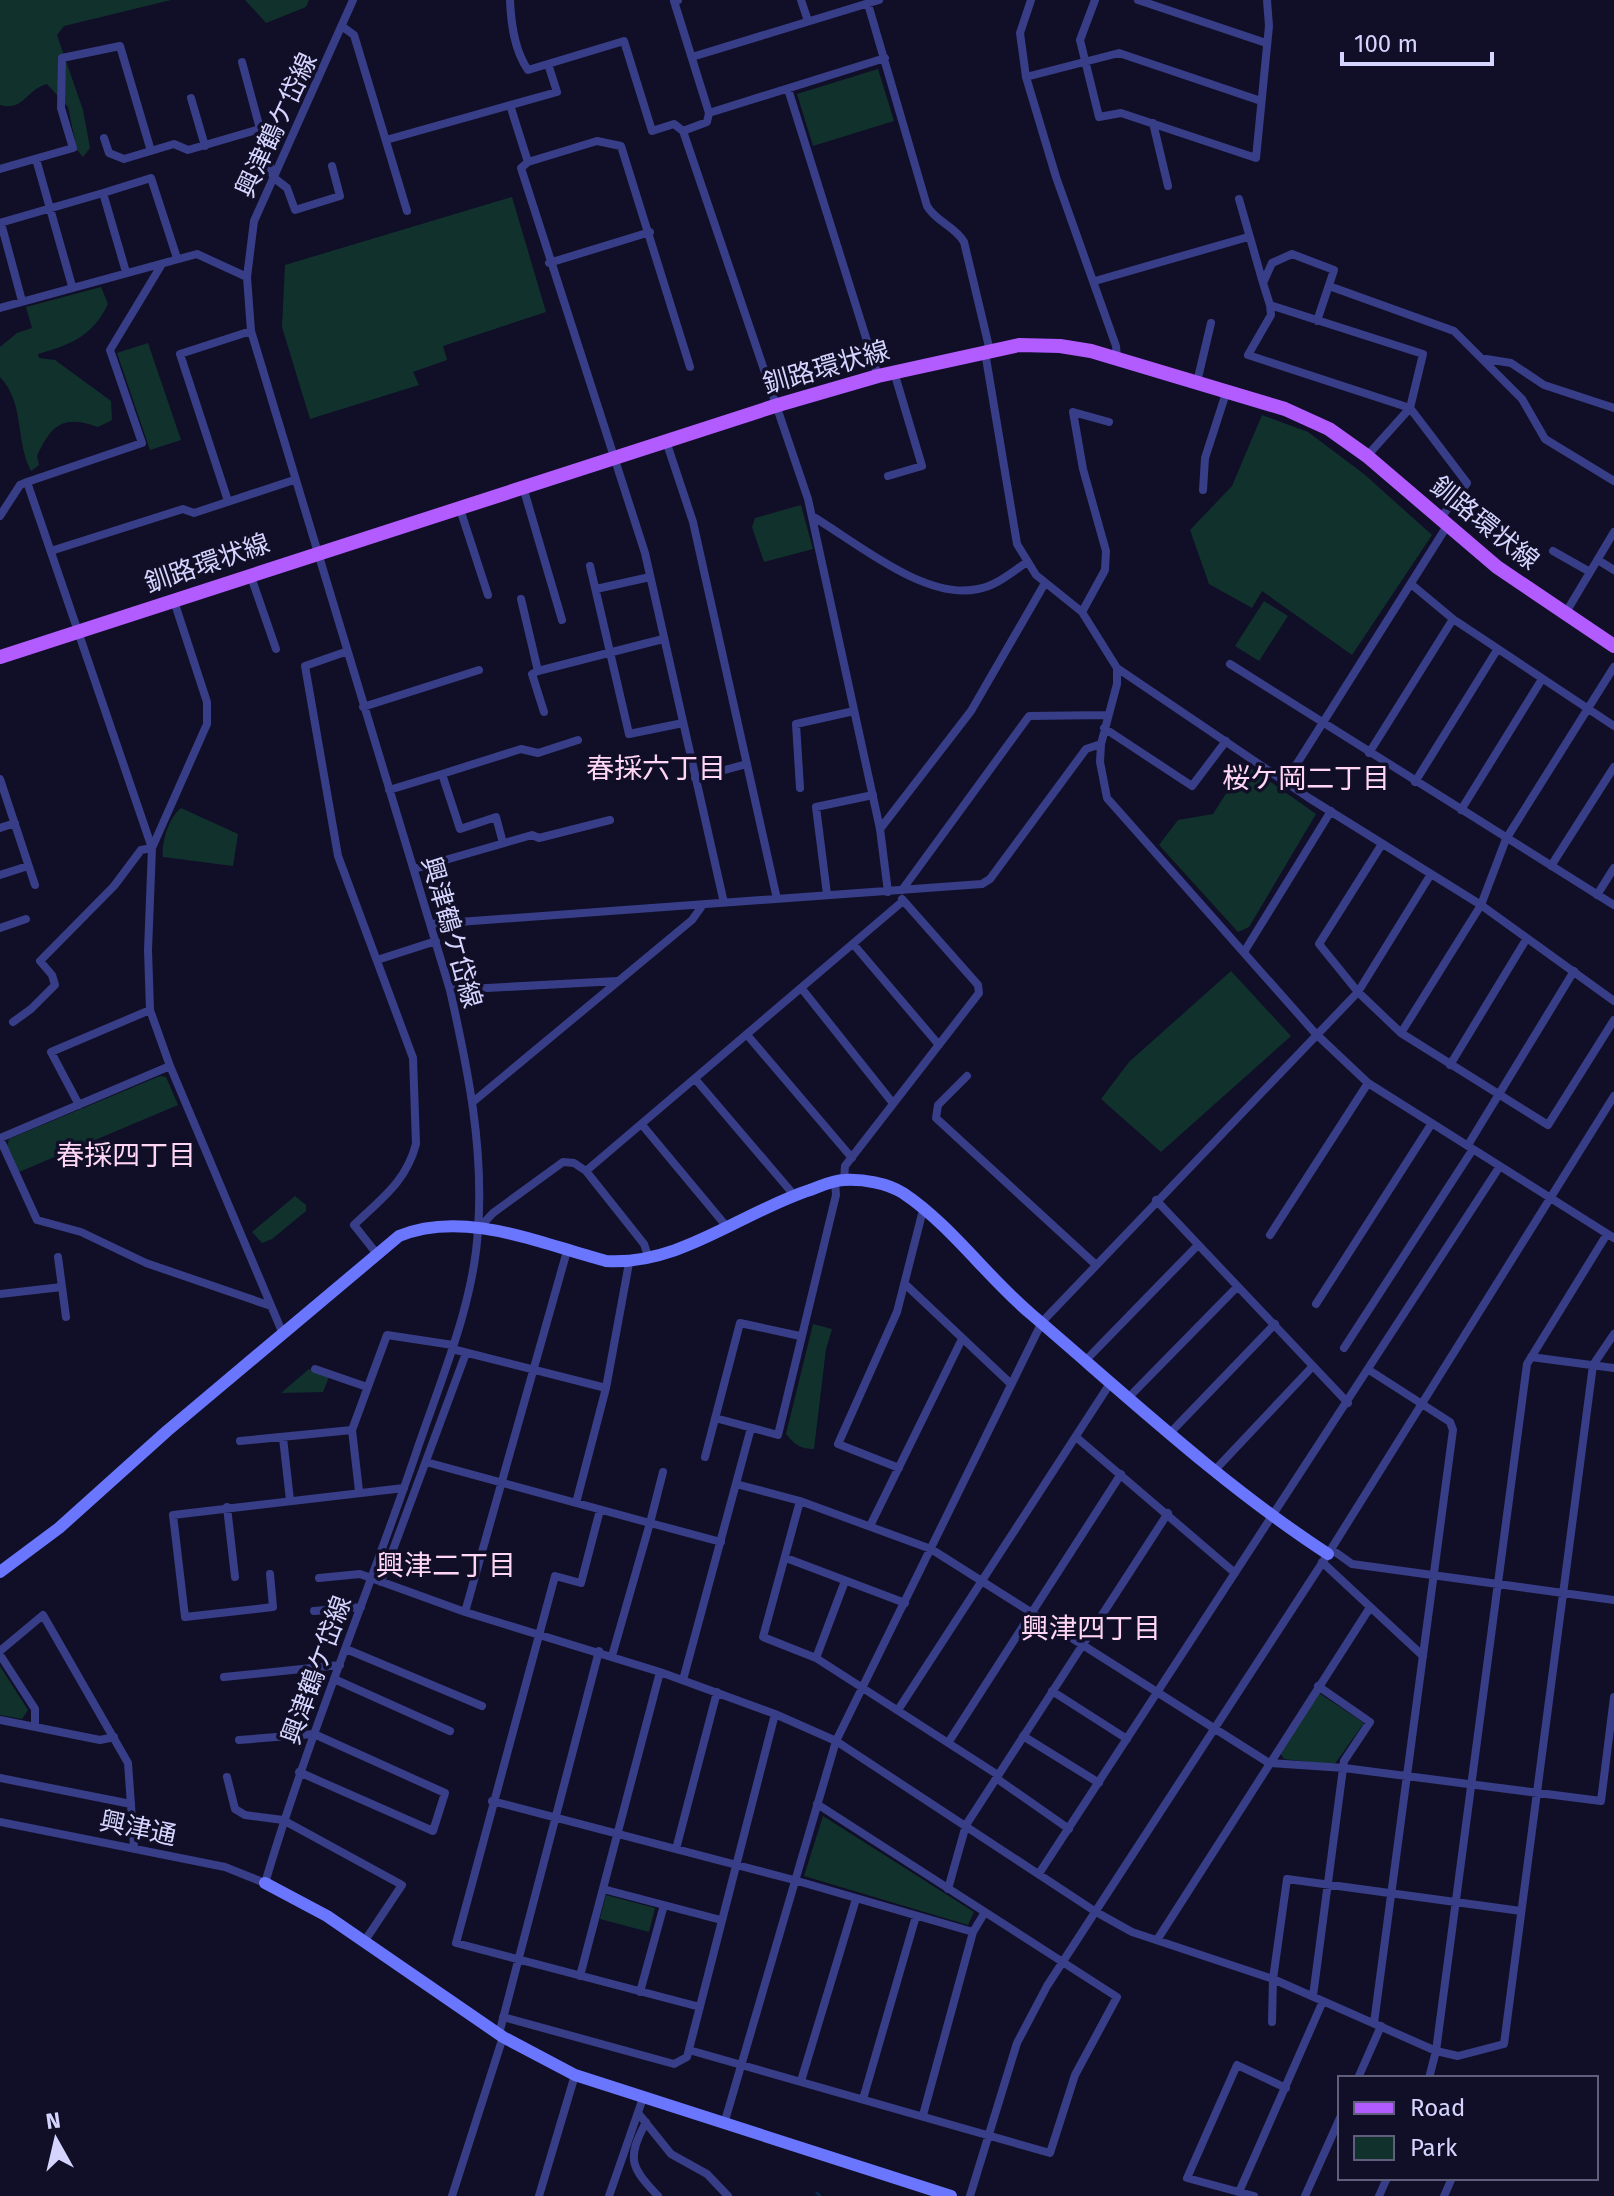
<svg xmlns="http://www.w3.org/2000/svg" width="1614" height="2196" font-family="'Fira Sans','Noto Sans JP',sans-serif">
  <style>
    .green { fill: #11312d }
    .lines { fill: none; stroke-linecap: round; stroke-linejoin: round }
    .stream { stroke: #0b284a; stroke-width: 3 }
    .street { stroke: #383d87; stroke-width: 8 }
    .secondary { stroke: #6b76ff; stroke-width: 12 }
    .primary { stroke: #b25bff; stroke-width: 14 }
    .labels { text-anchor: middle; stroke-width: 7; stroke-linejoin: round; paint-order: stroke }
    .street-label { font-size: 26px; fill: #d5d4ff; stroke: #100f27 }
    .neighbourhood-label { font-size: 28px; fill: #ffd6f4; stroke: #100f27 }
  </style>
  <rect width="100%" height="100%" fill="#100f27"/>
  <path class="green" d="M0,0H171L64,26L57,35L83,110L90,148L83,157L77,150L68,107L47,84C27,89 23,112 0,105Z
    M245,0H309L306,7L266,23Z
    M878,69L894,121L813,146L797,94Z
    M512,197L546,312L443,346L447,360L413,372L419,385L310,419L282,327L285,265Z
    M101,287L108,304C93,336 70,345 38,354L39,358L55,360L111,401L112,420L98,427C63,414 51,425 37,456L39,465L31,471C15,440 25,403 0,377V347L17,333L32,328L26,307Z
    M148,343L181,440L150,450L117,353Z
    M1262,415L1308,432L1364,474L1432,535L1352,655L1262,591L1252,608L1209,584L1190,530L1232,486Z
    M801,505L813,549L764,562L752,527L755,518Z
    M1264,601L1288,616L1259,661L1235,646Z
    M1245,764L1316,814L1249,927L1238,932L1159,845L1178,820L1213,814Z
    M181,808L238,834L233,866L163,857C161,843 169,817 181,808Z
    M1231,971L1291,1036L1161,1152L1101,1099L1129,1062Z
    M160,1076L166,1077L178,1105L19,1172L7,1146L9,1139Z
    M295,1196L306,1205V1211L272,1239L262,1243L252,1232Z
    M813,1324L832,1329L826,1349L814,1449C800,1449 794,1444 786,1434Z
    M309,1369L329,1377L323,1392L281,1393Z
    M0,1666L28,1710L22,1719L0,1715Z
    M1319,1693L1364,1723L1334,1765L1284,1759L1280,1753Z
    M823,1816L974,1912L968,1925L804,1876Z
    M606,1895L655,1908L649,1932L600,1919Z"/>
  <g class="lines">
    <path class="stream" d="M817,2193L820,2196"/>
    <path class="street" d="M510,0C511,23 514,50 528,70L624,41L652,131L674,124L683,131
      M678,0L674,1L709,113
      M801,0L808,21
      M1031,0L1020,33L1026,77L1056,177L1116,346L1117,359
      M1095,0L1080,40L1099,117L1121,113L1256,158L1269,26L1267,0
      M1138,0L1266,43
      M868,4L927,206C936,222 955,226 964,242L990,351
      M343,27L354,35L407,211
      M692,57L879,0
      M885,58L709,113L707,122L683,131L808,499L880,829L888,892
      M242,62L273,177L287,188L295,210L340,196L332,166
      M1026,77L1119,53L1261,101
      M788,89L878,376
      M191,98L205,146
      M510,105L528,162L521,168L645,553L724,903
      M1153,123L1168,186
      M104,138L109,153L124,159L174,144L188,150L260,129
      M386,140L557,92L548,64
      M36,159L72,286
      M528,162L597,141L621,146L690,367
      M0,169L73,148L61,108L62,58L120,46L151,151
      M103,193L151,178L177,258
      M1239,199L1263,283
      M0,223L103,193L126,272
      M1,223L22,301
      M549,263L650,232
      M1095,281L1248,237
      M1329,286L1454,331L1522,399L1545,439L1614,481
      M1270,305L1263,283L1272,263L1292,254L1334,270L1317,321
      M0,308L197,254L247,277
      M985,352L1017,544L1036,575L1082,612L1117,668V684L1101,744L1100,762L1107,798L1315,1033L1368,1083L1614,1238
      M1486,359L1511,363L1544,385L1614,408
      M1197,382L1211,323
      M666,441L693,522L777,899
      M1367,456L1410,408L1248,355L1271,315L1270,305L1423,354L1410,408L1467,483L1440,519
      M888,476L922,466L894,372
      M523,487L562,620
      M1203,490L1205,458L1227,390
      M228,501L180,354L251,331
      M459,506L488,595
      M0,516L20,485L27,482
      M812,516C856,542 925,601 978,589C996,586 1012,572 1027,562
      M54,550L183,509L194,513L294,480
      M1553,551L1590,572
      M1598,560L1614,570
      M590,566L629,734L683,723
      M250,574L276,649
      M1411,584L1453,619L1614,726
      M596,589L650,577
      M521,599L538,671L532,674L544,712
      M174,601L207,702V724L152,848L148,950L150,1010L170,1066L283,1334
      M1082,612L1105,570L1106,551L1083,469L1073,412L1109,422
      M1565,614L1614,532
      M345,652L305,666L338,856L413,1058L416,1144C406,1182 381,1199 354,1225L377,1254
      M1230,664L1614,905
      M1117,668L1309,798L1481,905L1614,1001
      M538,671L663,639
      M363,707L479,670
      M1104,728L1192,786L1226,741
      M1369,753L1453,619
      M695,778L747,764
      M0,779L35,885
      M1286,781L1447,526
      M1415,782L1497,650
      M800,788L796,724L854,711
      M389,790L442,774
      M1461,810L1542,679
      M0,828L15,823
      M880,829L971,711L1045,583
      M503,843L496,817L460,829L442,774L521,749L538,753L578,740
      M1382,844L1319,944L1358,992L1401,1033L1548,1125L1614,1020
      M1551,866L1614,767
      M414,869L532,835L539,838L610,820
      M0,875L28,866
      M902,890L1029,716L1107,715
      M827,894L816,807L873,795
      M1597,895L1614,868
      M431,924L982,884L990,879L1086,749L1101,744
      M0,928L26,919
      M854,945L939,1045
      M1244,952L1331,811
      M377,960L436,941
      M802,989L892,1102
      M450,990L617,981
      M13,1022L31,1009L55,985L52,975L40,961L114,886L141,850L152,848L27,482L142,443L110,350L162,264
      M1401,1033L1481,905L1506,839L1614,667
      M748,1036L852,1158
      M1450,1065L1527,938
      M967,1076L938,1105L936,1118L1095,1264
      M696,1080L794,1195
      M474,1101L692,920L702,906
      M79,1105L51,1052L150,1010
      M643,1126L727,1227
      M0,1138L170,1066
      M0,1139L37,1220L81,1232L146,1263L271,1306
      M1468,1145L1574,971
      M586,1171L903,901
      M844,1180L845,1166L979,993L978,985L902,899
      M1156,1200L1348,1403
      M479,1228L493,1213L563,1162L574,1163L586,1171L644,1244L649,1259
      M1270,1235L1368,1083
      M58,1257L66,1317
      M905,1284L1011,1384
      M0,1294L62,1287
      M1316,1304L1432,1123
      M1344,1348L1473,1149
      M452,1349L606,1388
      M1531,1357L1614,1368
      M1086,1360L1198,1245
      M315,1369L367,1387
      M1369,1370L1450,1422L1453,1430L1374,2023
      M1129,1397L1237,1287
      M715,1418L778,1435L836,1195L835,1181
      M1171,1432L1275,1324
      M1076,1437L1235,1573
      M283,1438L290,1500
      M240,1441L352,1430
      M705,1457L740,1323L800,1336
      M426,1462L650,1523L612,1656
      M899,1468L838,1444L897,1312L923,1210
      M1215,1470L1313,1366
      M663,1472L650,1523L721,1542
      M736,1484L800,1501L931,1549L1269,1763L1344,1768L1601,1801L1614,1697
      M359,1491L352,1430L387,1335L453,1345
      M800,1501L763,1637L816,1658L998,1775
      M576,1503L606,1388L629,1263
      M227,1507L235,1577
      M600,1510L581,1583L555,1576L456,1943L700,2007
      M870,1526L962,1339
      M1331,1549L1352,1564L1614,1600
      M786,1558L905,1603
      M1322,1562L1423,1656
      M270,1574L273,1607L185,1617L173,1515L404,1488
      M319,1578L360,1574L465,1612L660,1672L775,1714L836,1741L1096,1912L1132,1932L1273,1979L1436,2051L1458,2056L1504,2044L1593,1365L1614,1334
      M381,1582L466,1353
      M314,1611L361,1607
      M465,1612L567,1251
      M346,1649L482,1706
      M0,1651L43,1615L128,1763L134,1847
      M0,1655L35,1709V1727
      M816,1658L845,1581
      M224,1677L340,1665
      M334,1679L450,1731
      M683,1680L751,1428
      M1052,1691L1127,1739
      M898,1710L1111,1382
      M0,1720L100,1740L114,1737
      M1023,1736L1099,1783
      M239,1740L314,1734L445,1793L433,1831L299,1772
      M948,1743L1121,1474
      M227,1777L235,1809L245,1815L283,1820L402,1885L364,1942
      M0,1778L131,1804
      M996,1778L1069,1829
      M492,1801L794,1880L973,1932
      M0,1822L225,1867L265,1883C308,1738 366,1599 415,1456C439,1384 474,1305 478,1229C484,1148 468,1070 450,990L251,331L247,277L254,221L353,0
      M676,1849L717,1692
      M1040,1872L1500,1166
      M603,1889L721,1920
      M948,1889L966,1825L1168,1513
      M1157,1940L1369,1609
      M580,1976L660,1672
      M640,1992L664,1905
      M1313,1996L1344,1761L1370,1722L1318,1686
      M503,2017L674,2064L687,2057L775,1714
      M1272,2022L1273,1979L1287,1879L1521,1911
      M499,2034L599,1651
      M689,2050L1050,2153L1075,2075L1117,1997L817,1804
      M1358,2078L1381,2026
      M1429,2078L1436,2051L1527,1364L1607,1234
      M801,2081L856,1899
      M863,2099L916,1916
      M638,2113L671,2154L707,2174L728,2196
      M923,2115L973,1932L985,1912
      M646,2122C626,2160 631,2167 658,2196
      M724,2124L836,1741L1042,1322L1358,992L1431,874
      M1239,2192L1323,2001
      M452,2196L503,2037
      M539,2196L575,2075
      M609,2196L643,2098
      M970,2196L1017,2043L1047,1986L1328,1554L1614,1096
      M1254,2196L1187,2178L1237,2065L1286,2088
      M1305,2196L1340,2118
      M1379,2196L1387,2178
      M1444,2196L1452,2178"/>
    <path class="secondary" d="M0,1572L59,1528L167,1431L399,1236C464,1209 542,1244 606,1261C679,1266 742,1212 810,1190C821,1186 833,1180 844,1180C863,1179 887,1183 903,1193C951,1225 987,1277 1031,1314C1127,1396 1222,1485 1328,1554
      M265,1883L327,1916L503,2037L575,2075L951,2196"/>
    <path class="primary" d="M0,657L778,405L878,376L1019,345L1060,346L1091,351L1285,409L1329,429L1367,456L1497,567L1614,646"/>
  </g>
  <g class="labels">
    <g class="street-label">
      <text transform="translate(276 125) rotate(-65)" y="9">興津鶴ケ岱線</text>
      <text transform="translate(826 367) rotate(-16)" y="9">釧路環状線</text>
      <text transform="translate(1485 523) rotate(39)" y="9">釧路環状線</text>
      <text transform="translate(207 563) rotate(-19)" y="9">釧路環状線</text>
      <text transform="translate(452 932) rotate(74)" y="9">興津鶴ケ岱線</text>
      <text transform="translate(316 1670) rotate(-70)" y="9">興津鶴ケ岱線</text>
      <text transform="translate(138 1828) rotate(12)" y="9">興津通</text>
    </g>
    <g class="neighbourhood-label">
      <text x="656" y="778">春採六丁目</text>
      <text x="1306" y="788">桜ケ岡二丁目</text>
      <text x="126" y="1165">春採四丁目</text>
      <text x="446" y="1575">興津二丁目</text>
      <text x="1091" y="1638">興津四丁目</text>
    </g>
  </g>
  <rect x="1338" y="2076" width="260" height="104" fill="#100f27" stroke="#5f5e7d" stroke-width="2"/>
  <rect x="1354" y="2102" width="40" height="12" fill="#b25bff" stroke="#5f5e7d" stroke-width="2"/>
  <text x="1410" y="2116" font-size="24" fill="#d5d4ff">Road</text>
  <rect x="1354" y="2136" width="40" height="24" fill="#11312d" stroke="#5f5e7d" stroke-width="2"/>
  <text x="1410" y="2156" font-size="24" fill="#d5d4ff">Park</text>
  <g transform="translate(56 2140) rotate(352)" stroke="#100f27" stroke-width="6" paint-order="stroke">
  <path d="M0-6L14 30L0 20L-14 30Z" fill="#d5d4ff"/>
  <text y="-12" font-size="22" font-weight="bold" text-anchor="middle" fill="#d5d4ff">N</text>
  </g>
  <path d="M1342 52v12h150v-12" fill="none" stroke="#d5d4ff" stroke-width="4"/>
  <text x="1354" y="52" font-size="24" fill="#d5d4ff" stroke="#100f27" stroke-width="6" paint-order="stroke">100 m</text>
</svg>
